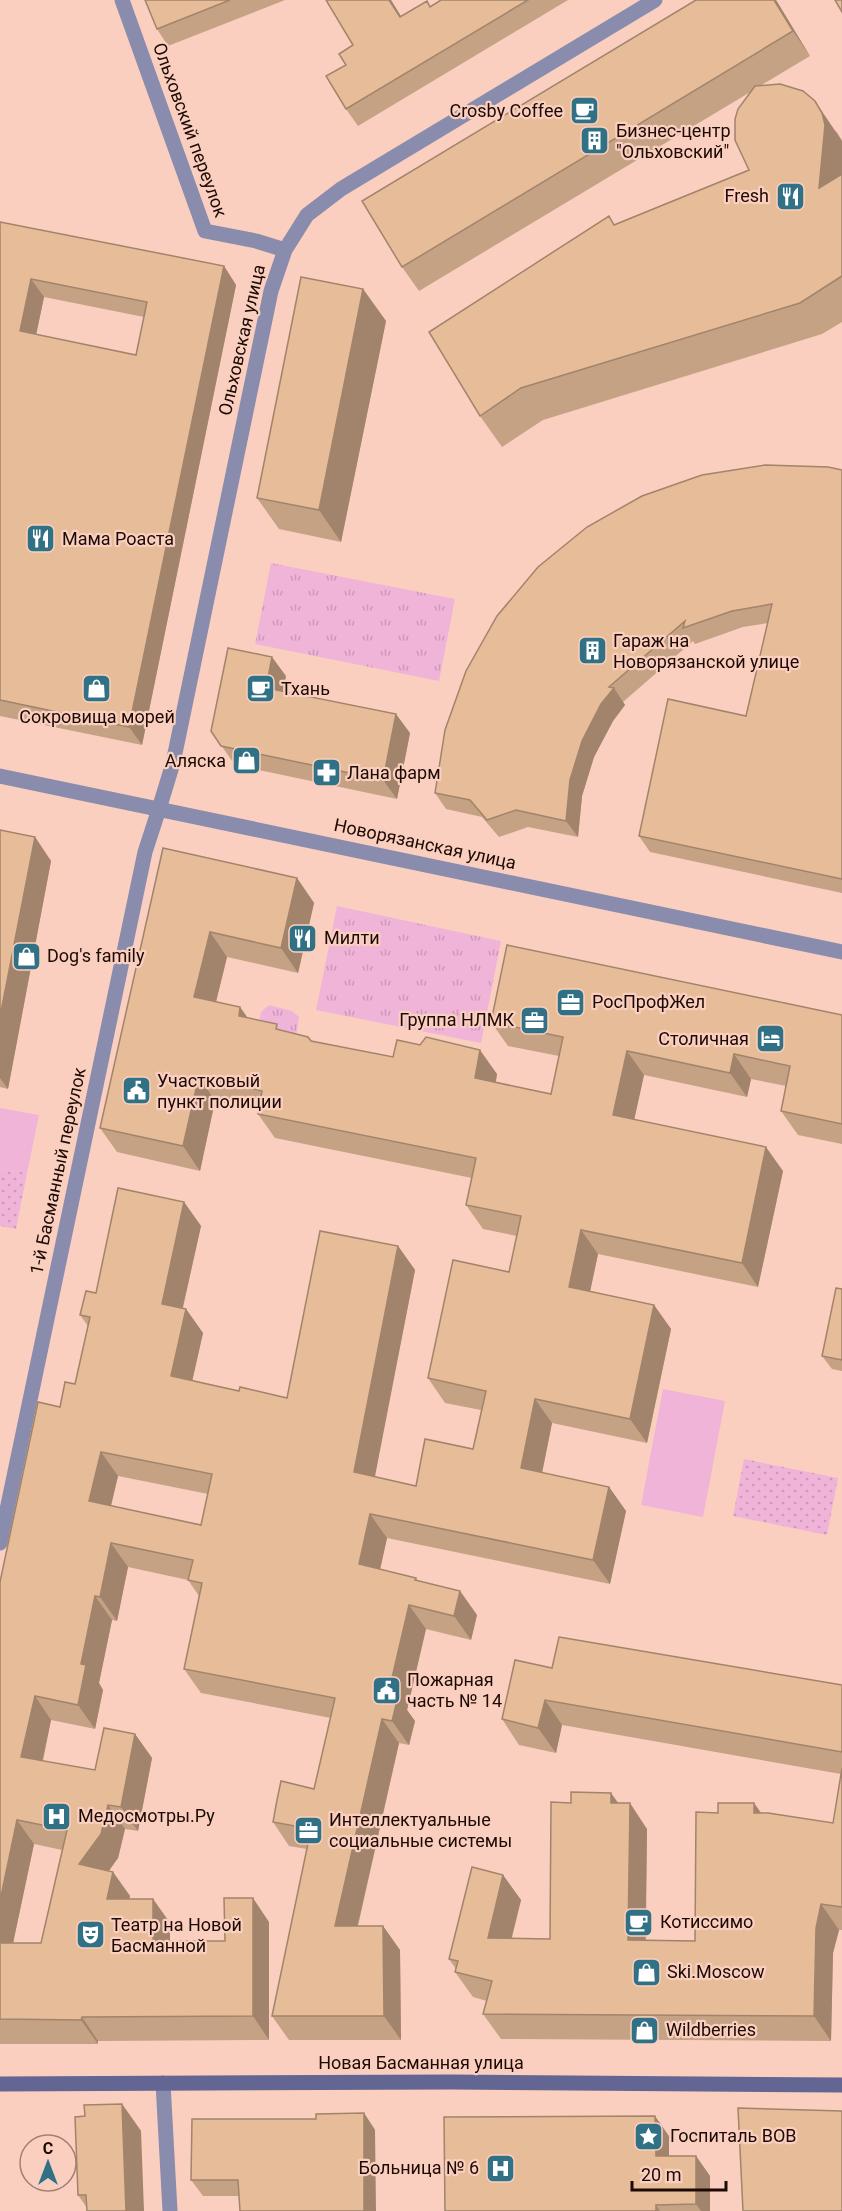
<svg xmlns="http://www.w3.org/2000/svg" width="842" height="2211" font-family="Roboto,sans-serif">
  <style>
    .grass { fill: url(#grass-tufts) }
    .park { fill: url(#park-dots) }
    .garden { fill: #efb4d8 }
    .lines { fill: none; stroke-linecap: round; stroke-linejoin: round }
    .minor { stroke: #898cac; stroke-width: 15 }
    .tertiary { stroke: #898cac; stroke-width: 15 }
    .secondary { stroke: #636593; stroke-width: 15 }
    .wall { fill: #c6a284; fill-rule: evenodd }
    .shaded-wall { fill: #a1846b }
    .building { fill: #e6bc99; stroke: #a1846b; stroke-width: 1.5; fill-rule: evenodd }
    .labels { text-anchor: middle; stroke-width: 4.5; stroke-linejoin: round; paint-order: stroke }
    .poi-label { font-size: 18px; fill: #1c0a04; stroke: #fbcfbf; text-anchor: start }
    .street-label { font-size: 18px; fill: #1c0a04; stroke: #fbcfbf }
  </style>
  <defs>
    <pattern id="grass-tufts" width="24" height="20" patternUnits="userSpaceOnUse" patternTransform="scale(1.5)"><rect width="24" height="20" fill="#efb4d8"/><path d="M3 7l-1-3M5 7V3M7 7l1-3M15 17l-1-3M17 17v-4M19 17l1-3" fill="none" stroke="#cc99b8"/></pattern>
    <pattern id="park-dots" width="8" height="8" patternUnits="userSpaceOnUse" patternTransform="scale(1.5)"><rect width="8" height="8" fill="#efb4d8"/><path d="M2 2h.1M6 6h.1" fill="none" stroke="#cc99b8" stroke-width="1.8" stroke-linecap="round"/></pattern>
  </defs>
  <rect width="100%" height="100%" fill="#fbcfbf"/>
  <path class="grass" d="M271,563L455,599L439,681L255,644Z
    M337,906L501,941L481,1043L316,1010Z
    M269,1005L292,1011L299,1017L294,1048L256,1040L261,1012Z"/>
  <path class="park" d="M0,1168L27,1173L16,1229L0,1226Z
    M744,1459L838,1478L827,1535L733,1516Z"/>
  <path class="garden" d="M0,1108L39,1115L27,1173L0,1168Z
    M663,1389L725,1401L703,1517L641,1505Z"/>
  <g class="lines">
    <path class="minor" d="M122,0L205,231L256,241L285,250
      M159,809L173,763L271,291L285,250L307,215L341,189L655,0"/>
    <path class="tertiary" d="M0,776L842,952
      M0,1543L145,852L159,809
      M163,2083L170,2211"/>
    <path class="secondary" d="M0,2084L451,2082L842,2085"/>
  </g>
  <path class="wall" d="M145,0H285L168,46L157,29Z
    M326,0H391L401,17L430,6L441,0H568L358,126L346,109V65L353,45Z
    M776,0L810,56L760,86L837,132L842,141V322L822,334L543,420L502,447L480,416L615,224L749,170L752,91L419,291L402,267Z
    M0,222L224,266L236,285L142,745L0,716ZM44,297L144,317L136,355L36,334Z
    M363,289L386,321L341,542L279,529L257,498Z
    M842,470V893L650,852L639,836L746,716L768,623L743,627L695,644L693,641L623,702L625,705L613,721L594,757L582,796L578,837L528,827L499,837L482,817L446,809L435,793Z
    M286,676L283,691L410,733L397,799L235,765L211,731Z
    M0,830L35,837L51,861L8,1089L0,1087Z
    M163,848L297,878L314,903L298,973L227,957L216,1002L240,1007L248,1018L311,1041L393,1057L497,1074L496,1082L551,1094L559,1056L508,1046L491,1022L842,1015V1144L798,1135L781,1111L786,1086L751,1079L747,1097L644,1075L634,1119L783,1171L758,1287L598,1254L590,1291L654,1305L671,1329L647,1443L552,1423L542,1473L609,1487L626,1511L610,1584L387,1538L380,1569L416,1578L418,1581L460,1591L477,1615L471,1640L426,1629L407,1710L415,1721L409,1745L399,1743L358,1926H383L400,1950L401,2040H289L272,2016L307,1849L289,1846L273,1822L314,1789L331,1718L201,1693L184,1669L199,1596L188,1580L128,1567L117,1621L112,1620L99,1683L103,1690L95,1729L51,1720L43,1761L95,1770L135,1734L152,1758L138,1831L125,1829L118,1858L109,1871L113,1872L130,1896L129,1899H153L170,1923V1941H225L269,1922V2040L98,2041V2044H0V1582L60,1407L75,1384L88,1326L80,1315L96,1293L184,1202L201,1226L183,1308L186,1309L203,1333L192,1380L239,1391L287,1398L398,1246L415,1270L374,1477L416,1486L473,1449L481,1410L445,1403L428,1378L509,1272L517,1236L483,1229L466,1205L472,1178L275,1138L258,1114V1110L215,1101L200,1171L117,1152L100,1128ZM118,1476L208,1494L201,1525L111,1506ZM34,1844L62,1850L41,1943H13Z
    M842,1289V1371L832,1369L822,1356Z
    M552,1668L842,1685V1930H839L833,1953L831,2041L501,2039L483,2014L487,2001L473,1997L455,1972L456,1969L449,1959L503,1875L521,1900L512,1938L550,1939L618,1803L647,1829L646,1940L695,1941L718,1813L754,1803L761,1813L833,1823L841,1774L562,1725L556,1753L519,1745L502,1719Z
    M122,2104L141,2131L87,2208L78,2195L85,2116Z
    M364,2113L375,2130L239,2196H203L191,2180L316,2119Z
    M669,2136V2156H696L710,2176V2211H445Z"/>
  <path class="shaded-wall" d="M389,0H391L412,34L400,17Z
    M774,0H776L810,56L793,31Z
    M815,101L842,141V208L819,188Z
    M224,266L236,285L142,745L129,727Z
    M31,279L44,297L33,350L20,331Z
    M363,289L386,321L341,542L319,510Z
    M272,657L286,676L279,707L266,688Z
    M614,688L625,705L613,721L594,757L582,796L578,837L566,821L570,780L582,741L601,704Z
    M396,714L410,733L397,799L383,780Z
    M35,837L51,861L8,1089L0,1078V1017Z
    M297,878L314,903L298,973L281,948Z
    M210,932L227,957L211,1022L194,997Z
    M240,1007L257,1032L239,1016Z
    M480,1050L497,1074L492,1102L475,1078Z
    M627,1051L644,1075L630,1139L613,1115Z
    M734,1054L751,1079L747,1097L730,1073Z
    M199,1076L215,1101L200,1171L183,1146Z
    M766,1147L783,1171L758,1287L742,1263Z
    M184,1202L201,1226L178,1328L162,1304Z
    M581,1230L598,1254L586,1311L569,1287Z
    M398,1246L415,1270L371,1497L354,1472Z
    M654,1305L671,1329L647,1443L630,1419Z
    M186,1309L203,1333L188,1400L171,1376Z
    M535,1399L552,1423L538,1493L521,1468Z
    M101,1452L118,1476L106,1526L89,1501Z
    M609,1487L626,1511L610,1584L593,1560Z
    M370,1514L387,1538L376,1588L359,1564Z
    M111,1543L128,1567L117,1621L100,1597Z
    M460,1591L477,1615L471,1640L454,1616Z
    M95,1596L112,1620L99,1683L103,1690L95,1729L78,1705L81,1664Z
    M409,1605L426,1629L407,1710L415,1721L409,1745L392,1721L388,1695Z
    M35,1696L51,1720L38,1781L21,1757Z
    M545,1700L562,1725L556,1753L538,1728Z
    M382,1719L399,1743L352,1950L335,1926Z
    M135,1734L152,1758L138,1831L121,1807Z
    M611,1793L629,1818L611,1803Z
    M630,1803L647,1829L645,1965L628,1940Z
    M754,1803L772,1829L754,1813Z
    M108,1805L125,1829L118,1858L96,1888L79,1864Z
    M17,1820L34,1844L8,1967L0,1955V1901Z
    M113,1872L130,1896L124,1923L107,1899Z
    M503,1875L521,1900L505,1963L488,1938Z
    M253,1898L269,1922V2040L253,2016Z
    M153,1899L170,1923V1965L153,1941Z
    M821,1904L839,1930L833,1953L831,2041L814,2016L816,1928Z
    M383,1926L400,1950L401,2040L384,2016Z
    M82,2017L98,2041V2044L81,2020Z
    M122,2104L141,2131L144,2211H126Z
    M364,2113L375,2130L376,2211H364Z
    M655,2116L669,2136V2176L656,2156Z
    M696,2156L710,2176V2211H701L696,2204Z
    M656,2205L660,2211H656Z"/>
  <path class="building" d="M145,0H230L157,29Z
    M326,0H389L400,17L427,1L430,7L441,0H528L346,109L326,76L346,65L339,54L353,45Z
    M696,0H774L793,31L402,267L362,201Z
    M835,0H842V12Z
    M780,84L803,91L815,101L822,113L825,125L819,188L842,174V276L800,303L521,388L480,416L429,332L609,216L614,225L749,170L735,140V119L738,109L755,86Z
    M0,222L224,266L129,727L0,700ZM31,279L147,302L136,355L20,331Z
    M301,277L363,289L319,510L257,498Z
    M765,465L828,467L842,470V879L639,836L668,699L746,716L772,604L732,611L683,628L685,621L609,687L614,688L601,704L582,741L570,780L566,821L516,810L487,820L470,800L435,793L445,730L466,671L497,616L538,567L587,527L642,496L702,475Z
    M228,648L272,657L266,688L396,714L383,780L221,746L211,731Z
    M0,830L35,837L0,1017Z
    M163,848L297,878L281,948L210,932L194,997L240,1007L239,1016L277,1024L276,1029L308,1037L311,1041L393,1057L397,1040L420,1045L426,1037L480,1050L475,1078L551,1094L563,1037L491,1022L507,945L842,1015V1124L781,1111L790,1066L734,1054L730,1073L627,1051L613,1115L766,1147L742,1263L581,1230L569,1287L654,1305L630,1419L535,1399L521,1468L609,1487L593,1560L370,1514L359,1564L416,1578L415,1580L460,1591L454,1616L409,1605L388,1695L398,1697L392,1721L382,1719L335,1926H383L384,2016H272L311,1829L273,1822L277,1800L281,1781L314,1789L335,1698L184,1669L202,1583L188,1580L193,1560L111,1543L100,1597L95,1596L81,1664L86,1665L78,1705L35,1696L21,1757L95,1770L104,1728L135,1734L121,1807L108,1805L101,1834L79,1864L113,1872L107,1899H153V1941H225L224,1898H253V2016L82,2017L81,2020L0,2019V1943H41L67,1830L17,1820L0,1901V1582L38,1402L60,1407L65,1382L75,1384L90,1317L80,1315L86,1291L96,1293L118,1188L184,1202L162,1304L186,1309L171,1376L239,1391L240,1387L287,1398L320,1231L398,1246L354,1472L416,1486L425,1439L473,1449L486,1391L428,1378L453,1260L509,1272L521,1216L466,1205L476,1158L258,1114L262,1091L199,1076L183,1146L100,1128ZM101,1452L212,1474L201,1525L89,1501Z
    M836,1288L842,1289V1360L822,1356Z
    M559,1637L842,1685V1752L545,1700L538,1728L502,1719L515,1660L552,1668Z
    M842,1768V1907L821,1904L816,1928L814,2016L483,2014L492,1981L455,1972L458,1961L449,1959L472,1867L503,1875L488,1938L550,1939L551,1802L571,1803V1792L611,1793V1803H630L628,1940L695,1941L696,1812L718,1813V1803H754V1813H768L833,1823Z
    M122,2104L126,2211H87L86,2195H78L75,2117L85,2116L84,2105Z
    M738,2108L842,2111V2211H743Z
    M364,2113V2211H240L238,2180H191L192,2119H316V2114Z
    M655,2116L656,2156H696V2204L656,2205V2211H445L444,2117Z"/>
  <defs>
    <symbol id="cafe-square" viewBox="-11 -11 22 22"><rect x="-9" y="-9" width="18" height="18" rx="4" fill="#317185" stroke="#fbcfbf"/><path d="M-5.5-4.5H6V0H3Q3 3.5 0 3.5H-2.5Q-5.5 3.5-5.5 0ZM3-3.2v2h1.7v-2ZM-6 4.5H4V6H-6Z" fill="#fff"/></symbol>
    <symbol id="building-square" viewBox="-11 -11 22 22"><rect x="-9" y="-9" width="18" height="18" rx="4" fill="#317185" stroke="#fbcfbf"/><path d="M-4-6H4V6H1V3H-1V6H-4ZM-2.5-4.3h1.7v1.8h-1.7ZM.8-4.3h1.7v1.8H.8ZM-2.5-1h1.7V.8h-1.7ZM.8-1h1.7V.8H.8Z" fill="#fff"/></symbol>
    <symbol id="restaurant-square" viewBox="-11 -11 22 22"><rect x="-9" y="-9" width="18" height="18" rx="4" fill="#317185" stroke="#fbcfbf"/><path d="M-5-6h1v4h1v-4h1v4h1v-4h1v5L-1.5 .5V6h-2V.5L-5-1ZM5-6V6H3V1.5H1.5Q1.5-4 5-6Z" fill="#fff"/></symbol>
    <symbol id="shop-square" viewBox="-11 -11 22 22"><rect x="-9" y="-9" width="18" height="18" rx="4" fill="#317185" stroke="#fbcfbf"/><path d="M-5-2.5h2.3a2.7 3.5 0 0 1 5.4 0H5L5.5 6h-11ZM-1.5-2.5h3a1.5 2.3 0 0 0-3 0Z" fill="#fff"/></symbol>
    <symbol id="pharmacy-square" viewBox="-11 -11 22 22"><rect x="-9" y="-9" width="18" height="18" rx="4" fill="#317185" stroke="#fbcfbf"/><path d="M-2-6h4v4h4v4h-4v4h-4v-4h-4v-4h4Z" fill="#fff"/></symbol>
    <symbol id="office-square" viewBox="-11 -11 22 22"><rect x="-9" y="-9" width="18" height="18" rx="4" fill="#317185" stroke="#fbcfbf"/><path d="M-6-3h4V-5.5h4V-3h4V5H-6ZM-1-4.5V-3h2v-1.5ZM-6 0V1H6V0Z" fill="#fff"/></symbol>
    <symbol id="hotel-square" viewBox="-11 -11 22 22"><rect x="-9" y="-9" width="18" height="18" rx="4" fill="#317185" stroke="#fbcfbf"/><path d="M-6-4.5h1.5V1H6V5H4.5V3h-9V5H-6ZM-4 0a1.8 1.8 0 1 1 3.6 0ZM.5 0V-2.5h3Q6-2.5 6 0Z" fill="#fff"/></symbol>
    <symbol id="civic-square" viewBox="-11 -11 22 22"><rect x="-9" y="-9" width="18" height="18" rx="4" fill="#317185" stroke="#fbcfbf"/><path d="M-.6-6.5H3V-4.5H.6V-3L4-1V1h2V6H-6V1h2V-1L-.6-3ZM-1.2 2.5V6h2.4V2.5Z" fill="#fff"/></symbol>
    <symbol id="hospital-square" viewBox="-11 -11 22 22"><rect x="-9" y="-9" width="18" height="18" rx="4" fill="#317185" stroke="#fbcfbf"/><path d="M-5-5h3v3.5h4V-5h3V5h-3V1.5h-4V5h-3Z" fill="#fff"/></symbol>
    <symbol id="theatre-square" viewBox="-11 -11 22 22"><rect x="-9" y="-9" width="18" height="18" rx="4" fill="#317185" stroke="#fbcfbf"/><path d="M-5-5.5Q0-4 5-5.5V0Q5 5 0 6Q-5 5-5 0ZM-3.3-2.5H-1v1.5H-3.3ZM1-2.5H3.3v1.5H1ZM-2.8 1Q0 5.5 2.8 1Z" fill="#fff"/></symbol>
    <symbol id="sight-square" viewBox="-11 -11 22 22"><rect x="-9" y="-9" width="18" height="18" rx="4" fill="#317185" stroke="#fbcfbf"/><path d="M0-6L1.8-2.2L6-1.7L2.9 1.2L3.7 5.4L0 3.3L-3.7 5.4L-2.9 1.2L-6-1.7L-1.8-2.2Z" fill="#fff"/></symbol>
  </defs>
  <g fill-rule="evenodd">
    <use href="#cafe-square" x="568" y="94" width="33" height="33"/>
    <use href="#building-square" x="578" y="124" width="33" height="33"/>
    <use href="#restaurant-square" x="774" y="180" width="33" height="33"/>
    <use href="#restaurant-square" x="24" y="522" width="33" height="33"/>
    <use href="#building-square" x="576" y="634" width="33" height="33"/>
    <use href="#shop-square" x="80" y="672" width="33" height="33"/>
    <use href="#cafe-square" x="244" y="672" width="33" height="33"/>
    <use href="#shop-square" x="230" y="744" width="33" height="33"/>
    <use href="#pharmacy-square" x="310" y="756" width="33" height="33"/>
    <use href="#restaurant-square" x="286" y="922" width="33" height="33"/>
    <use href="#shop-square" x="10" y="940" width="33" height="33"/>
    <use href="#office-square" x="554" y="986" width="33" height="33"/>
    <use href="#office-square" x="518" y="1004" width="33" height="33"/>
    <use href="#hotel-square" x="754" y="1022" width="33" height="33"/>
    <use href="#civic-square" x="120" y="1074" width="33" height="33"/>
    <use href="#civic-square" x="370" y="1674" width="33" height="33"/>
    <use href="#hospital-square" x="40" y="1800" width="33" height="33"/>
    <use href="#office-square" x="292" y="1814" width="33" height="33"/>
    <use href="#cafe-square" x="622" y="1906" width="33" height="33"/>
    <use href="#theatre-square" x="74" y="1918" width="33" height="33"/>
    <use href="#shop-square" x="630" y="1956" width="33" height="33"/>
    <use href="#shop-square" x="628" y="2014" width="33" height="33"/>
    <use href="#sight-square" x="632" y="2120" width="33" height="33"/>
    <use href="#hospital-square" x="484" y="2152" width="33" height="33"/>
  </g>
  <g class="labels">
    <g class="poi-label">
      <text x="563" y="117" text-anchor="end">Crosby Coffee</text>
      <text x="616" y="137">Бизнес-центр<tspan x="616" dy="21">"Ольховский"</tspan></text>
      <text x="769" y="202" text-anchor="end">Fresh</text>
      <text x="62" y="545">Мама Роаста</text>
      <text x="613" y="647">Гараж на<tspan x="613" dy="21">Новорязанской улице</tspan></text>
      <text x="281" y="695">Тхань</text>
      <text x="97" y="723" text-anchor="middle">Сокровища морей</text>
      <text x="226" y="767" text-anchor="end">Аляска</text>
      <text x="347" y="779">Лана фарм</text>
      <text x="324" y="944">Милти</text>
      <text x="47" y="962">Dog's family</text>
      <text x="592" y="1008">РосПрофЖел</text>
      <text x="514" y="1026" text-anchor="end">Группа НЛМК</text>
      <text x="749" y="1045" text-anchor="end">Столичная</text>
      <text x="157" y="1087">Участковый<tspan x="157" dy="21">пункт полиции</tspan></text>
      <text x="407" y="1686">Пожарная<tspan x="407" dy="21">часть № 14</tspan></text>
      <text x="78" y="1822">Медосмотры.Ру</text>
      <text x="329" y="1826">Интеллектуальные<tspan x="329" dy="21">социальные системы</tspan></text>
      <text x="660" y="1928">Котиссимо</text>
      <text x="111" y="1931">Театр на Новой<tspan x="111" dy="21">Басманной</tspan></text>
      <text x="667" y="1978">Ski.Moscow</text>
      <text x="666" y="2036">Wildberries</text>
      <text x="670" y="2142">Госпиталь ВОВ</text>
      <text x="479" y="2174" text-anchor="end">Больница № 6</text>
    </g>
    <g class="street-label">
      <text transform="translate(190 130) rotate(70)" y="6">Ольховский переулок</text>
      <text transform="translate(242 340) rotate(-77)" y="6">Ольховская улица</text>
      <text transform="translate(425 844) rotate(12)" y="6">Новорязанская улица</text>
      <text transform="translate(58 1171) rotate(-78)" y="6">1-й Басманный переулок</text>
      <text x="421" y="2069">Новая Басманная улица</text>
    </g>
  </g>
  <g transform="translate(48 2163)"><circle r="28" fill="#fbcfbf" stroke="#a28074" stroke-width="1.5"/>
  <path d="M0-4.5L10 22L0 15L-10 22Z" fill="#317185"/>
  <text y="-9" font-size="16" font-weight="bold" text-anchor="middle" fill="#1c0a04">С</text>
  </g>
  <path d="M632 2181v9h94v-9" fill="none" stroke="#1c0a04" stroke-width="3"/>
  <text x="641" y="2181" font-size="18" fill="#1c0a04" stroke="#fbcfbf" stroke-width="4.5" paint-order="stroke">20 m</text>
</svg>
